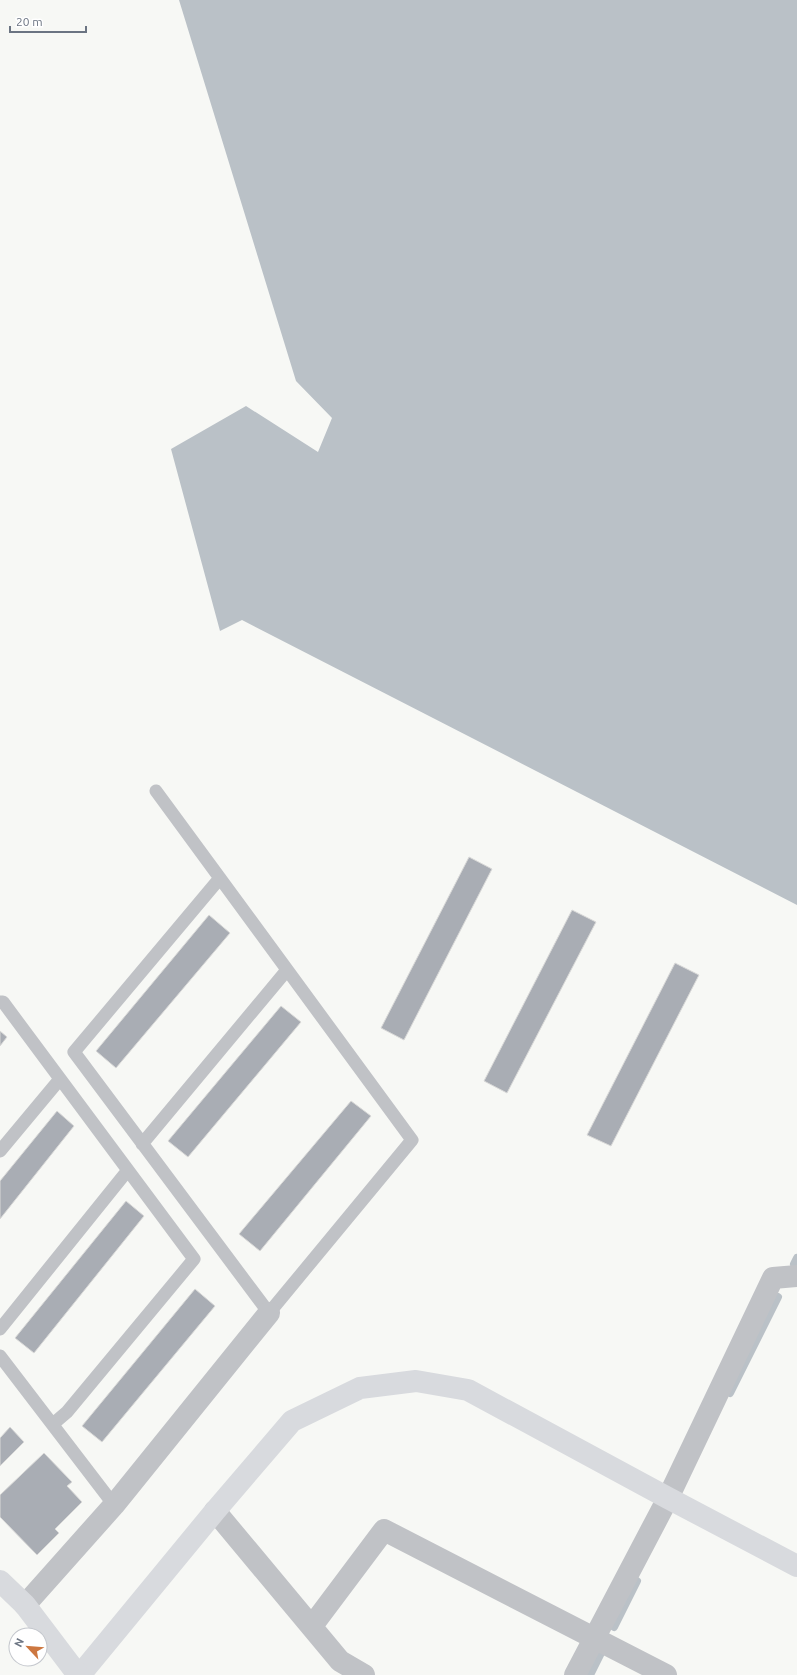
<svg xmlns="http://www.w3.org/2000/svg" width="797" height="1675" font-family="Ubuntu,sans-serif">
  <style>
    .water { fill: #bac1c7 }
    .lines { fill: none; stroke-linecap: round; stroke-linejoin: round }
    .stream { stroke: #bac1c7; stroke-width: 8 }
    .building { fill: #a9adb4; stroke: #d9d9d8 }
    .lane { stroke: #c0c2c6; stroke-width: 13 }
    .street { stroke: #c0c2c6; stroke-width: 22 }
    .secondary { stroke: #d8dade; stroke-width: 22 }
    .primary { stroke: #d8dade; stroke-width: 22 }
  </style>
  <rect width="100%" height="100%" fill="#f7f8f5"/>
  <path class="water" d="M179,0H797V905L242,620L220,631L171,449L246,406L318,452L332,418L296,381Z"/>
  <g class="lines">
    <path class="stream" d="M794,1264L797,1258
      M730,1393L778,1297
      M614,1627L637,1581
      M590,1675L601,1653"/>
  </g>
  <path class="building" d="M469,857L492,869L404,1040L381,1028Z
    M572,910L596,922L507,1093L484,1081Z
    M209,915L230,933L116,1068L96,1051Z
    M675,963L699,975L611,1146L587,1135Z
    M281,1006L301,1022L188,1157L168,1141Z
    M0,1031L7,1037L0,1046Z
    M351,1101L371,1116L260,1251L239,1234Z
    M57,1111L74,1126L0,1219V1181Z
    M126,1201L144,1216L34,1353L15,1338Z
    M195,1289L215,1306L102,1442L82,1426Z
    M10,1427L24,1442L0,1466V1438Z
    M44,1453L72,1482L67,1486L82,1502L55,1529L59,1533L37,1555L0,1517V1495Z"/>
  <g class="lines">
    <path class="lane" d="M156,791L412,1140L269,1313L74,1052L220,878
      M0,1002H3L194,1259L67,1412L53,1424
      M142,1144L287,970
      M0,1151L60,1079
      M0,1329L128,1170
      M0,1356L114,1505"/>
    <path class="street" d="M215,1511L340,1661L364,1675
      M25,1605L114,1505L269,1313
      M312,1626L384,1530L666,1675
      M575,1675L668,1498L773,1278L797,1276"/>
    <path class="secondary" d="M80,1675L215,1511L292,1421L360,1388L416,1381L468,1390L668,1498L797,1566"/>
    <path class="primary" d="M0,1581L25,1605L78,1675"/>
  </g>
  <g transform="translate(28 1647) rotate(296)"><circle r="19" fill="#ffffff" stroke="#c4c7cd"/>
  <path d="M0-3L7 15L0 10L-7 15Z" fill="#cd7740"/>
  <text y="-6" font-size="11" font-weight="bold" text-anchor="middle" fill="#6b7482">N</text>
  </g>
  <path d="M10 26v6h76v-6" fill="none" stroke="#6b7482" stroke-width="2"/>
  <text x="16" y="26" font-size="12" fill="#6b7482" stroke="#ffffff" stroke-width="3" paint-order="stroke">20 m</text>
</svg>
